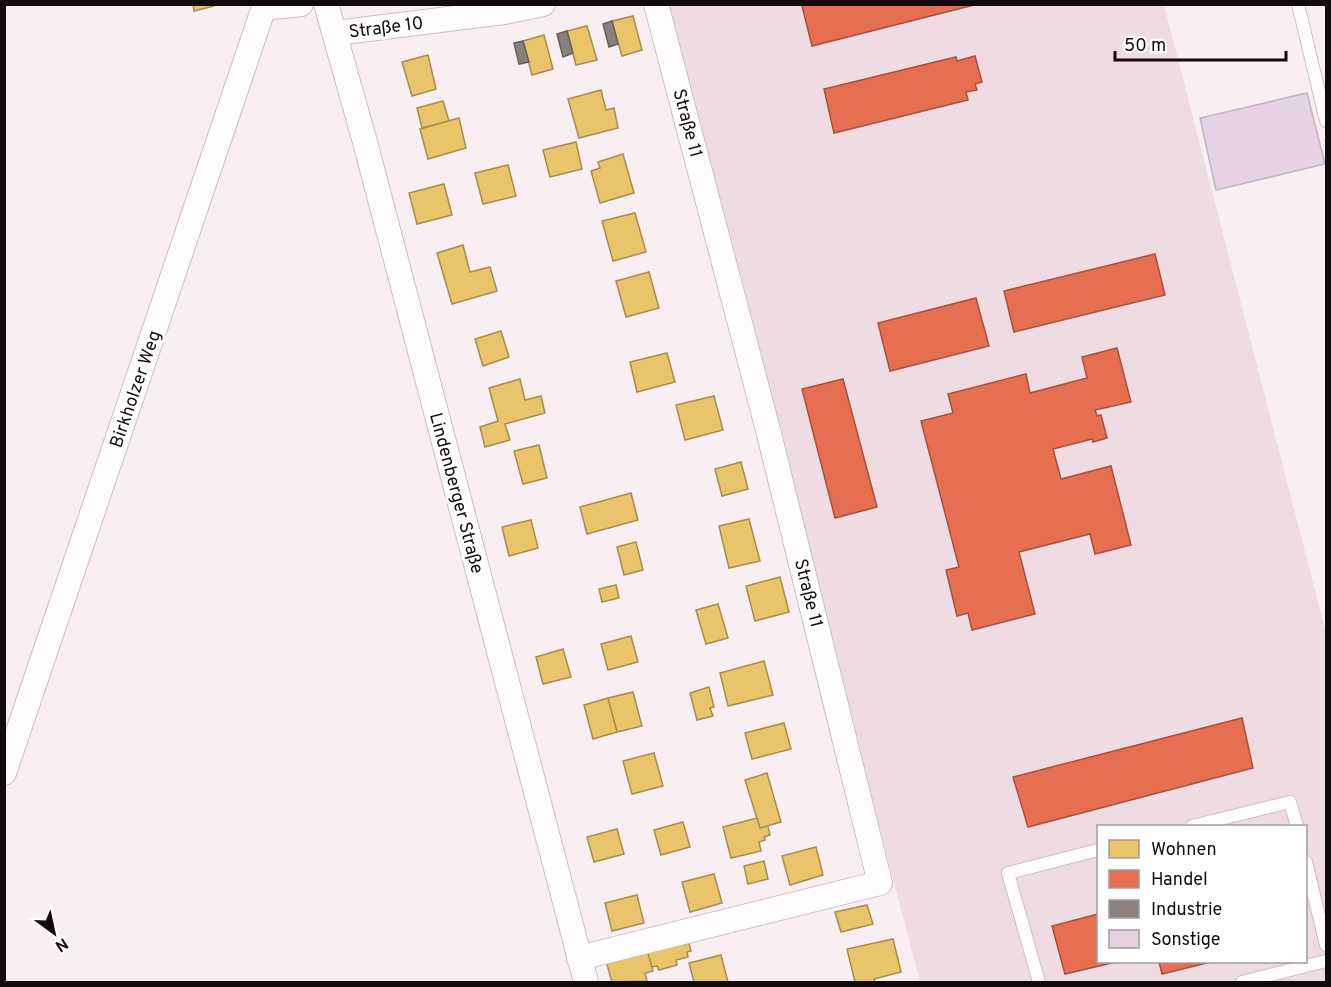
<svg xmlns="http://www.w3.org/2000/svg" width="1331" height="987" font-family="Overpass,sans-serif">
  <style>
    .built { fill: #efdce3; fill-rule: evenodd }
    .homes { fill: #e9c46a; stroke: #a88c4e; stroke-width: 1.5 }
    .shops { fill: #e76f51; stroke: #a7513d; stroke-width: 1.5 }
    .industry { fill: #8a817c; stroke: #665e5b; stroke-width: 1.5 }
    .building { fill: #e5d3e4; stroke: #bfb8bc; stroke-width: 1.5 }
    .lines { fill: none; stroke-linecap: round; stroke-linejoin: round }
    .service-casing { stroke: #c9c1c4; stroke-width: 14 }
    .minor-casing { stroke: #c9c1c4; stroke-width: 26 }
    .service { stroke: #fefcfd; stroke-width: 12 }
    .minor { stroke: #fefcfd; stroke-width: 24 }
    .labels { text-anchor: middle; stroke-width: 6; stroke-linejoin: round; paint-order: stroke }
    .street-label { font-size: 18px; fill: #110b0d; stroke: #fff }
  </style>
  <rect width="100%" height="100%" fill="#f9eef2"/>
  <path class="built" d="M665,5H1164L1326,633V982H920ZM1098,826H1306V962H1098Z"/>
  <path class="homes" d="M193,4H213L214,6L194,11Z
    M633,16L642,50L622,56L612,21Z
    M587,26L597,60L576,65L567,31Z
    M544,35L553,69L532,75L523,41Z
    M428,55L436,89L412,96L402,62Z
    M601,90L606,110L614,108L618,128L579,138L568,99Z
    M443,101L449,121L422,128L417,108Z
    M459,118L466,148L428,159L420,129Z
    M576,142L582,169L550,177L543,150Z
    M623,154L634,193L600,203L591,171L600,168L598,162Z
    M508,165L516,196L483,204L475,173Z
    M444,184L452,215L417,224L409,193Z
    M635,213L646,252L613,261L602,221Z
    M463,245L470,272L490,267L497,291L452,304L437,253Z
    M649,272L659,308L626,317L616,281Z
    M501,331L509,357L483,366L475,339Z
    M667,353L675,382L637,392L630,362Z
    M520,379L525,400L541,396L545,413L505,424L510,440L485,447L480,427L498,421L489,388Z
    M714,396L723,430L685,440L676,405Z
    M539,445L547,478L523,484L514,451Z
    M741,462L748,489L722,496L715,469Z
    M631,493L638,520L587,534L580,507Z
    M749,519L760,561L729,568L719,526Z
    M531,520L538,548L509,556L502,527Z
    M636,542L643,570L624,575L617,547Z
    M780,577L789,612L755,621L746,586Z
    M616,585L619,598L602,602L599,589Z
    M718,604L728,638L706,644L696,610Z
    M631,636L638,662L608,670L601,644Z
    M563,649L571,677L543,684L536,657Z
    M764,661L773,695L728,706L720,673Z
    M709,687L714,707L710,708L713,716L697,720L690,693Z
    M633,692L642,726L617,732L608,698Z
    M608,698L617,732L593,739L584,705Z
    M784,723L791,749L752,759L745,733Z
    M654,753L663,786L632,794L623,761Z
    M767,773L781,822L760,828L745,780Z
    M757,818L760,828L768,826L770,835L764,837L765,840L759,842L761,851L731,858L723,827Z
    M683,822L690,847L661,855L654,830Z
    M617,829L624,854L594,862L587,837Z
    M816,847L823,875L790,885L782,856Z
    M764,861L768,879L748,884L744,866Z
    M714,874L722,903L690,912L682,882Z
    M637,895L644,923L612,931L605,903Z
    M867,905L873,924L841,932L835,912Z
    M893,939L901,972L874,979L875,982H855L847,949Z
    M682,941L684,945L689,943L691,951L687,952L688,957L676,960L677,965L659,970L657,966L652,967L647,950Z
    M647,950L653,971L645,973L647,981L612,982L606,961Z
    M721,955L728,982H694L689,963Z"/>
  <path class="shops" d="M807,4H978L812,46L802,6Z
    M975,56L982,82L975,84L977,90L966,92L968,100L834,133L824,89L956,57L957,61Z
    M1155,254L1165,295L1014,332L1004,291Z
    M976,298L989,346L890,371L878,323Z
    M1117,348L1131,402L1095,410L1097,416L1101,415L1107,438L1093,442L1092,439L1053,449L1061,479L1111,466L1131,545L1095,554L1090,534L1019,552L1035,614L972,630L968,613L957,616L946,570L959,567L921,421L953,413L948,394L1026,374L1030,393L1087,378L1082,357Z
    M843,379L877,507L835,518L802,389Z
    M1242,718L1253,768L1028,827L1013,777Z
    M1098,914V962H1116L1065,974L1052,926Z
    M1159,962H1211L1162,974Z"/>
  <path class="industry" d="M612,21L618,44L609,47L603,24Z
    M567,31L573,53L563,57L557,34Z
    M523,41L529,62L519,64L514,43Z"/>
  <path class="building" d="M1307,93L1325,164L1216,190L1200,118Z"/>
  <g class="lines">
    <defs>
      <path id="service" d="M1298,4L1326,121
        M1192,826L1290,802L1297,826
        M1306,862L1326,945
        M1039,982L1008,873L1098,850
        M1242,982L1326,961"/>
      <path id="minor" d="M326,4L365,142L586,982
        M264,8L301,4
        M336,33L504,12L543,4
        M4,773L265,4
        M579,958L880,883L768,430L656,4"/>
    </defs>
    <use href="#service" class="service-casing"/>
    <use href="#minor" class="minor-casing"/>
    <use href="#service" class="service"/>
    <use href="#minor" class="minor"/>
  </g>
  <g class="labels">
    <g class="street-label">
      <text transform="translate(386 27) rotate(-7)" y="6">Straße 10</text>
      <text transform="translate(688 123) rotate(75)" y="6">Straße 11</text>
      <text transform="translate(135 389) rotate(-71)" y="6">Birkholzer Weg</text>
      <text transform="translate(457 493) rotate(75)" y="6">Lindenberger Straße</text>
      <text transform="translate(809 593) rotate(76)" y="6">Straße 11</text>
    </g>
  </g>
  <rect width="1331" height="987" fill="none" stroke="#110b0d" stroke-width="12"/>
  <rect x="1097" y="825" width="210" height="138" fill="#ffffff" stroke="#a09d9e" stroke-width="1.5"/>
  <rect x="1109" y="840" width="30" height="18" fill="#e9c46a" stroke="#a09d9e" stroke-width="1.5"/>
  <text x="1151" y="855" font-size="18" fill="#110b0d">Wohnen</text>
  <rect x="1109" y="870" width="30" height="18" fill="#e76f51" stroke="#a09d9e" stroke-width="1.5"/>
  <text x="1151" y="885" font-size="18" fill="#110b0d">Handel</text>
  <rect x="1109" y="900" width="30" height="18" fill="#8a817c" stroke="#a09d9e" stroke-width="1.5"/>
  <text x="1151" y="915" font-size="18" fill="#110b0d">Industrie</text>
  <rect x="1109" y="930" width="30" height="18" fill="#e5d3e4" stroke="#a09d9e" stroke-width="1.5"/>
  <text x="1151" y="945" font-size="18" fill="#110b0d">Sonstige</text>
  <g transform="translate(54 933) rotate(147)" stroke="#ffffff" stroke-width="4.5" paint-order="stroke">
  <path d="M0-4.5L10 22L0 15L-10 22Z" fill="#110b0d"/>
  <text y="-9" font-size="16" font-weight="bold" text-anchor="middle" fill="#110b0d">N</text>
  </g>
  <path d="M1115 51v9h171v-9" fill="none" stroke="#110b0d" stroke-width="3"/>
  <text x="1124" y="51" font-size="18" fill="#110b0d" stroke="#ffffff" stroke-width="4.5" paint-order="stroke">50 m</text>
</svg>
